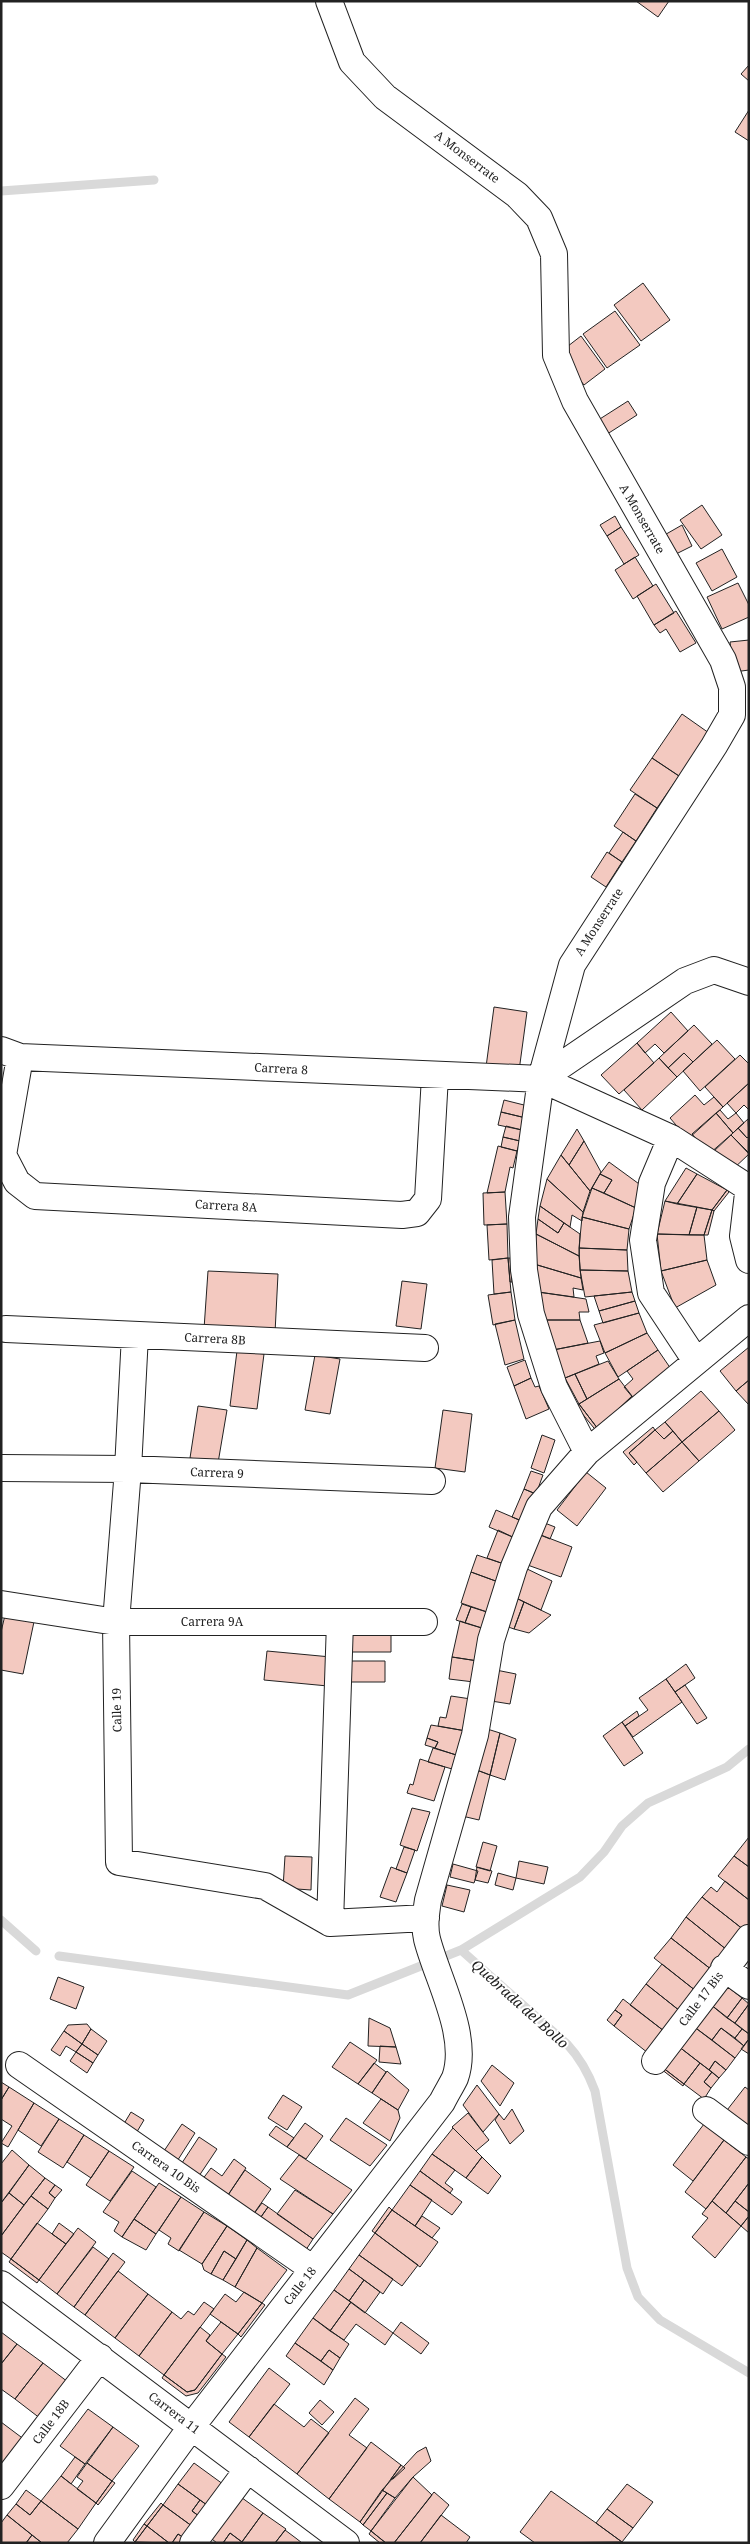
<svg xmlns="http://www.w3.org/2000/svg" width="750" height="2544" font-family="'Noto Serif',serif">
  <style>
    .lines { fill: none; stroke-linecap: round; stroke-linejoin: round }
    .stream { stroke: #d9d9d9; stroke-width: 9 }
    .building { fill: #f3c9c0; stroke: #222 }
    .street-casing { stroke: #222; stroke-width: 28 }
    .street { stroke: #fff; stroke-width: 26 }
    .labels { text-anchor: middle; stroke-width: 4; stroke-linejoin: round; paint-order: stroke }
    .street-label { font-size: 12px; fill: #222; stroke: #fff }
    .water-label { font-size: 14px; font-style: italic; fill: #222; stroke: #fff }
  </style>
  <rect width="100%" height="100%" fill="#fff"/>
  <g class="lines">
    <path class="stream" d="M1,191L154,180
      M1,1920L36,1951
      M461,1950L580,1877L604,1852L622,1826L648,1803L727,1767L749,1749
      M59,1956L348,1995L461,1950L567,2044C580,2058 588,2072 595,2091L627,2268L638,2297L660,2320L749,2373"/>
  </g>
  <path class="building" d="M636,1H669L658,17Z
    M749,65V81L741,74Z
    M749,110V141L735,132Z
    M643,283L670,320L641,341L614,305Z
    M615,311L640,345L607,368L583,334Z
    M581,336L605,369L584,385L559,353Z
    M628,401L637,415L601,438L592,424Z
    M702,505L722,535L701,549L680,520Z
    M615,516L621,527L607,536L600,525Z
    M682,525L692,546L672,556L661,537Z
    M621,527L639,555L624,564L607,536Z
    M722,549L737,577L712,591L696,563Z
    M635,557L653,586L633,599L615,570Z
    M738,583L749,605V617L722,629L707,597Z
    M656,584L674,613L654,625L637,596Z
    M676,611L696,643L680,652L666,629L660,633L654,625Z
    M749,640V670L734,672L730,642Z
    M682,714L709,733L679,776L652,758Z
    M652,758L679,776L657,808L630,790Z
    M635,794L657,808L636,841L614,826Z
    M623,832L636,841L622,862L609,853Z
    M607,852L622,862L606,887L591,877Z
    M494,1007L527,1012L519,1071L486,1067Z
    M671,1012L688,1031L664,1053L655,1044L645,1053L637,1043Z
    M694,1025L712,1044L693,1062L684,1053L668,1068L659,1058Z
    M717,1040L735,1059L700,1091L683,1071Z
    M637,1043L654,1063L619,1094L601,1075Z
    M684,1053L693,1062L677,1077L668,1068Z
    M740,1055L749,1064V1083L723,1107L705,1087Z
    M659,1058L677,1077L642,1110L624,1090Z
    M749,1083V1110L744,1105L736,1113L727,1103Z
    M695,1095L704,1105L714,1097L723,1107L688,1139L670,1118Z
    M504,1100L528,1106L526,1118L501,1112Z
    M720,1110L728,1119L736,1113L744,1123L733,1133L716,1113Z
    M501,1112L526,1118L522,1130L498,1125Z
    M716,1113L733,1133L709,1154L692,1134Z
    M748,1119L749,1136L747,1138L738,1128Z
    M506,1126L522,1130L520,1141L503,1137Z
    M738,1128L747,1138L749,1136V1153L731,1135Z
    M577,1129L584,1141L569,1165L561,1155Z
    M731,1135L749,1154L731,1171L713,1152Z
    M503,1137L520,1141L517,1151L501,1147Z
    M584,1141L601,1172L590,1191L569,1165Z
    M498,1146L517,1151L513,1168L510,1167L505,1192L487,1193Z
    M561,1155L590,1191L583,1212L547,1179Z
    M609,1162L646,1189L636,1208L604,1193L612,1180L600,1174Z
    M686,1168L697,1174L677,1204L665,1201Z
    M600,1174L612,1180L604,1193L592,1188Z
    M697,1174L727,1190L712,1210L677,1204Z
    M547,1179L583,1212L582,1221L572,1215L570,1227L540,1206Z
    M592,1188L636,1208L629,1229L582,1217Z
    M727,1190L729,1192L714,1211L712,1210Z
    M505,1192L507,1224L484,1225L483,1193Z
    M665,1201L697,1207L689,1235L657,1234Z
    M540,1206L564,1223L558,1233L538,1219Z
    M697,1207L712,1210L704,1235H689Z
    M712,1210L714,1211L708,1235H704Z
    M582,1217L629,1229L627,1250L579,1248Z
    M538,1219L558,1233L564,1223L580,1234L579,1256L536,1234Z
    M507,1224L508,1258L489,1260L487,1225Z
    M536,1234L579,1256L581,1278L534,1264Z
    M657,1234L704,1235L707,1260L661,1271Z
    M579,1248L627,1250L628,1271L580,1270Z
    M508,1258H510L512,1282H510Z
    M508,1258L511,1292L494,1294L492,1260Z
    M707,1260L716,1285L675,1308L661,1271Z
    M534,1264L581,1278L583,1290L573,1288L574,1297L538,1292Z
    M580,1270L628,1271L632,1292L585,1297Z
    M208,1271L278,1274L275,1333L204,1329Z
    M402,1281L427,1284L421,1329L396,1326Z
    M511,1292L515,1320L493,1325L488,1295Z
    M538,1292L586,1299L589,1312H579L580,1320H544Z
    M632,1292L635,1301L599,1311L594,1296Z
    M635,1301L639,1313L603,1323L599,1311Z
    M639,1313L647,1333L605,1353L594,1325Z
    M515,1320L524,1359L505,1365L495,1324Z
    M544,1320H580L588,1343L553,1350Z
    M647,1333L658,1350L618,1377L605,1353Z
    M600,1341L604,1353L596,1356L599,1364L565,1378L553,1350Z
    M749,1347V1380L736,1391L720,1371Z
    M658,1350L671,1369L634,1399L624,1387L633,1379L627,1371Z
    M237,1351L264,1354L257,1409L230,1406Z
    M315,1355L340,1359L330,1414L305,1410Z
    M525,1360L531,1378L514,1386L507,1367Z
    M608,1361L619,1379L587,1399L575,1374Z
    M575,1374L587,1399L579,1404L565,1378Z
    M531,1378L535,1387L539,1386L549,1409L526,1419L514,1386Z
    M619,1379L632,1396L598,1429L579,1404Z
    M749,1380V1405L736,1391Z
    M701,1391L719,1411L682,1442L665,1422Z
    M632,1396L634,1399L598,1433L576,1406L579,1404L598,1429Z
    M198,1406L227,1410L218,1463L190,1458Z
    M443,1410L472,1414L465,1472L435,1468Z
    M719,1411L735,1430L699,1461L682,1442Z
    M665,1422L673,1431L664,1439L655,1430Z
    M653,1427L655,1430L629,1453L637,1462L634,1465L623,1452Z
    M655,1430L664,1439L673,1431L682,1442L646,1473L629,1453Z
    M542,1435L555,1440L544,1473L531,1468Z
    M682,1442L699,1461L663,1492L646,1473Z
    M531,1471L543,1475L536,1494L524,1489Z
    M586,1472L606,1488L577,1526L557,1510Z
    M524,1489L536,1494L524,1522L512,1517Z
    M496,1510L524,1522L517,1539L489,1527Z
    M537,1520L555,1527L550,1539L533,1532Z
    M498,1530L517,1539L507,1565L487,1558Z
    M533,1532L572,1547L561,1577L522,1563Z
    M477,1555L507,1565L501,1583L471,1572Z
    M521,1566L552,1581L541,1610L510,1595Z
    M471,1572L501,1583L490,1613L461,1603Z
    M510,1595L524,1602L514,1629L500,1624Z
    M524,1602L551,1615L529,1633L514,1629Z
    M462,1604L471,1607L465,1623L456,1620Z
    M471,1607L490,1613L485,1629L465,1623Z
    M6,1611L35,1617L23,1674L1,1670V1632Z
    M460,1621L485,1629L478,1661L452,1657Z
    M391,1629V1652H346V1630Z
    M267,1651L331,1657L328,1686L264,1680Z
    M452,1657L478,1661L474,1682L449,1679Z
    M345,1661H385V1682H345Z
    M686,1664L695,1678L675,1692L666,1679Z
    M491,1669L516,1674L510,1704L485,1700Z
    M666,1679L682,1702L633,1737L625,1726L648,1710L639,1698Z
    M685,1685L707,1718L697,1724L675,1692Z
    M451,1696L471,1699L466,1731L438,1726L440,1717L446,1718Z
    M637,1711L639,1716L625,1726L622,1722Z
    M622,1722L643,1753L624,1766L603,1736Z
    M431,1725L466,1731L459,1756L435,1748L438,1742L427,1738Z
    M484,1728L500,1733L490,1775L474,1769Z
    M500,1733L516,1739L505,1780L490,1775Z
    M427,1738L438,1742L435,1748L425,1745Z
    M433,1748L460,1756L459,1771L428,1762Z
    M420,1759L445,1767L434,1801L407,1793L410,1784L413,1785Z
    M474,1769L490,1775L479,1820L462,1816Z
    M412,1808L430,1812L417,1851L400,1845Z
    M749,1837V1867L734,1856Z
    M483,1842L497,1846L490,1871L476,1867Z
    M404,1847L415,1850L407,1873L396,1869Z
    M285,1856L312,1857L311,1890L283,1888Z
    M734,1856L749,1867V1900L718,1876Z
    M519,1861L548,1867L544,1884L516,1878Z
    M453,1864L478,1871L474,1883L450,1877Z
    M391,1867L407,1873L396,1902L380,1897Z
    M477,1867L492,1871L488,1883L475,1880Z
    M498,1873L516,1878L513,1890L495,1885Z
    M725,1881L749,1900V1923L744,1930L702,1897L711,1887L717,1892Z
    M447,1885L470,1890L464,1912L442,1906Z
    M702,1897L744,1930L727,1950L686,1917Z
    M686,1917L727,1950L712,1970L671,1938Z
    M671,1938L712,1970L696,1991L654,1958Z
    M662,1964L696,1991L680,2011L646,1984Z
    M58,1977L84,1987L76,2009L50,1999Z
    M646,1984L680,2011L664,2031L630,2005Z
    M725,1985L742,1998L727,2018L710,2004Z
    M742,1998L749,2004L735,2023L727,2018Z
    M623,1999L664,2031L648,2053L614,2026L622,2015L615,2010Z
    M710,2004L742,2029L735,2038L721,2028L712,2040L693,2026Z
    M749,2004V2034L735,2023Z
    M615,2010L622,2015L614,2026L607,2020Z
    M369,2018L390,2028L396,2047L368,2046Z
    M87,2024L91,2029L82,2044L64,2031L68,2025Z
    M693,2026L735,2058L726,2070L715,2061L709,2070L678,2046Z
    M721,2028L744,2046L735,2058L712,2040Z
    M91,2029L107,2041L98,2055L82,2044Z
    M742,2029L749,2034V2039L744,2046L735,2038Z
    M64,2031L82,2044L76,2052L66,2046L60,2056L51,2050Z
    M748,2040L749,2041V2054L741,2049Z
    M350,2042L377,2060L358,2084L332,2067Z
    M82,2044L98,2055L93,2063L76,2052Z
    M380,2046L396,2047L401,2064L379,2062Z
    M678,2046L700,2063L684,2084L662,2067Z
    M76,2052L93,2063L87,2073L70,2061Z
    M715,2061L726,2070L719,2078L709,2070Z
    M374,2063L386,2072L372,2093L358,2084Z
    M700,2063L712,2072L704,2082L711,2088L704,2099L684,2084Z
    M492,2065L514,2083L500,2106L481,2081Z
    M662,2067L684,2084L683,2086L661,2069Z
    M387,2071L409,2090L398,2110L372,2093Z
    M712,2072L719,2078L711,2088L704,2082Z
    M1,2082L9,2087L1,2100Z
    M477,2085L499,2114L483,2132L463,2105Z
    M9,2087L34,2103L8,2147L1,2143L12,2126L1,2119V2100Z
    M745,2087L749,2090V2125L745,2130L724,2114Z
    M283,2095L302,2107L287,2130L268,2118Z
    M381,2099L398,2110L400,2118L390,2141L363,2123Z
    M34,2103L59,2119L41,2146L18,2130Z
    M512,2109L524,2131L510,2144L495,2120L499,2114L504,2120Z
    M131,2112L144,2120L135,2135L122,2127Z
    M468,2113L489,2140L476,2151L452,2127Z
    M346,2118L387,2145L370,2166L330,2140Z
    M59,2119L84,2135L63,2168L38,2152Z
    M305,2123L323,2136L306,2159L287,2147Z
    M182,2124L195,2133L174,2166L160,2157Z
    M704,2124L724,2140L693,2181L673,2165Z
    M276,2126L294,2138L287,2147L269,2135Z
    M453,2128L482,2157L466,2178L432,2154Z
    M84,2135L109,2151L91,2178L67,2162Z
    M199,2137L217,2149L195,2182L178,2169Z
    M724,2140L746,2157L706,2209L685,2192Z
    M12,2150L29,2165L1,2203V2164Z
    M109,2151L134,2167L110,2201L86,2185Z
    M432,2154L455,2170L445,2183L453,2189L450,2193L420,2171Z
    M299,2155L352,2190L333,2214L280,2179Z
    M482,2157L501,2176L488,2194L466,2178Z
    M746,2157L749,2159V2183L726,2213L712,2201Z
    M234,2159L246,2168L224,2201L199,2184L211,2168L222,2176Z
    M29,2165L45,2178L24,2205L9,2193Z
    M245,2170L271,2189L250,2219L224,2201Z
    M132,2171L156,2187L122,2237L114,2231L119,2222L103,2212Z
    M420,2171L462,2202L452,2215L410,2185Z
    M45,2178L55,2185L49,2193L55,2198L48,2209L31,2196Z
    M159,2183L181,2197L156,2234L134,2219Z
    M749,2183V2212L735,2201Z
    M55,2185L62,2190L55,2198L49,2193Z
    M410,2185L432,2200L415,2226L392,2210Z
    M295,2190L333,2214L313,2239L277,2214Z
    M9,2193L24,2205L1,2236V2203Z
    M31,2196L48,2209L11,2259L1,2252V2236Z
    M181,2197L204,2212L179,2251L168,2244L171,2238L159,2230Z
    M712,2201L741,2226L715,2258L692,2237L708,2218L702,2214Z
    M735,2201L749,2212V2216L741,2226L726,2213Z
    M262,2203L268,2207L256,2224L250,2219Z
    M268,2207L313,2239L302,2256L256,2224Z
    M389,2207L392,2210L375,2233L372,2231Z
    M392,2210L438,2242L420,2267L375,2233Z
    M204,2212L227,2226L202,2264L179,2250Z
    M422,2216L440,2228L432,2238L415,2226Z
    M749,2216V2233L741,2226Z
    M134,2219L156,2234L146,2250L122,2237Z
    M37,2223L66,2244L39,2280L11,2259Z
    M59,2223L74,2234L66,2244L52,2234Z
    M227,2226L247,2240L236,2259L224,2251L211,2274L204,2270L202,2264Z
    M78,2228L96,2242L57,2294L39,2280Z
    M375,2233L418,2265L402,2286L359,2255Z
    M247,2240L257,2248L235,2287L223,2280Z
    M93,2247L109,2259L74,2307L57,2294Z
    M257,2248L287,2270L262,2303L235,2287Z
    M224,2251L236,2259L223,2280L211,2274Z
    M113,2253L125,2262L85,2315L74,2307Z
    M359,2255L393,2279L383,2294L349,2269Z
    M11,2259L39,2280L37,2283L9,2262Z
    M349,2269L364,2280L349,2301L334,2290Z
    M118,2271L148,2294L115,2338L85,2315Z
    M364,2280L380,2292L365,2313L349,2301Z
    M334,2290L351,2302L330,2331L313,2318Z
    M244,2292L262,2303L238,2334L210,2314L225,2294L236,2302Z
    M148,2294L172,2312L139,2356L115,2338Z
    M204,2302L214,2309L164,2375L139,2356L172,2312L181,2319L188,2311L194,2315Z
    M351,2302L393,2333L385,2345L356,2324L344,2340L330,2331Z
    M262,2303L265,2305L241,2337L238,2334Z
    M313,2318L349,2344L340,2358L329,2350L321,2361L295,2343Z
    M221,2322L238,2334L222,2354L206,2341Z
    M401,2322L429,2343L421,2354L393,2333Z
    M200,2327L210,2335L206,2341L222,2354L195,2390L187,2392L164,2375Z
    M1,2332L17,2344L1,2364Z
    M295,2343L333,2370L324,2385L286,2356Z
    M17,2344L43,2363L15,2399L1,2389V2364Z
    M329,2350L340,2358L333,2370L321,2361Z
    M222,2354L226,2357L198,2393L186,2396L162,2378L164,2375L187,2392L195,2390Z
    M43,2363L68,2382L41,2419L15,2399Z
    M269,2368L290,2384L249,2437L229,2422Z
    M355,2398L369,2409L349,2435L367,2448L329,2499L297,2474Z
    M320,2400L334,2412L322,2425L309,2413Z
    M274,2404L304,2427L311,2419L329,2433L297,2474L249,2437Z
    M88,2409L113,2427L85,2464L60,2446Z
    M1,2422L25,2440L5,2466L1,2463Z
    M113,2427L139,2446L112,2481L87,2463Z
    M371,2442L401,2465L360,2522L329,2499Z
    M426,2447L431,2461L413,2477L395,2498L382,2490L417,2452Z
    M75,2457L85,2464L71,2484L61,2476Z
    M87,2463L112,2481L96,2503L77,2489L83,2481L77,2477Z
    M194,2463L227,2487L211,2508L178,2484Z
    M401,2465L405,2468L393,2479H391Z
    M61,2476L96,2503L78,2529L41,2501Z
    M413,2477L432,2495L394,2543H386L371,2531Z
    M112,2481L115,2483L98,2505L96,2503Z
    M178,2484L200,2500L192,2511L203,2519L196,2529L163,2505Z
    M627,2484L653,2502L633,2528L607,2509Z
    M26,2490L41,2501L30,2515L16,2504Z
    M382,2490L387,2493L363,2525L360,2522Z
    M551,2491L596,2523L622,2542L535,2543L520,2532Z
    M434,2492L449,2505L420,2543H394Z
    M387,2493L395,2498L371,2531L363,2525Z
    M238,2495L263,2513L242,2542L230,2533L223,2543H217L208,2536Z
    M200,2500L211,2508L203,2519L192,2511Z
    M41,2501L78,2529L67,2543H42L7,2515L16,2504L30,2515Z
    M161,2503L163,2505L147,2526L144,2524Z
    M163,2505L196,2529L187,2540L178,2534L172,2543H169L147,2526Z
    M607,2509L633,2528L622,2542L596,2523Z
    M263,2513L286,2529L275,2543H241Z
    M7,2515L32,2535L26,2543H1V2523Z
    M441,2515L470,2537L466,2543H420Z
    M144,2524L147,2526L135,2542L133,2540Z
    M147,2526L169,2543L135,2542Z
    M285,2530L297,2539L302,2543H275Z
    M371,2531L382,2540L386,2543H380L369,2534Z
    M230,2533L242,2542L241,2543H223Z
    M178,2534L187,2540L186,2543H172Z
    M32,2535L42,2543H26Z"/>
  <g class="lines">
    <defs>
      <path id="street" d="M329,1L352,62L385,97L517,195L539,218L554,254L556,355L575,401L723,660L732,687V715L714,746L572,965L541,1079L522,1217L524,1270L531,1314L554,1387L587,1452
        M1,1050L20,1057L541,1079L671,1138L747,1187
        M20,1057L3,1155L17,1182L35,1196L402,1215L417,1213L428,1199L435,1076
        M541,1079L685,981L714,970L749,982
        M671,1138L652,1183L643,1240L651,1293L696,1361
        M749,1185L743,1236L749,1260
        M6,1329L425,1348
        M135,1335L128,1469L116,1622L119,1862L265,1886L330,1923
        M1,1468L128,1469L432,1481
        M1,1604L116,1622H424
        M340,1622L330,1923L426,1918
        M724,1968L749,1986
        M655,2061L749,1938
        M19,2065L313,2269
        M706,2110L749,2142
        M1,2284L346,2543
        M1,2486L100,2357
        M107,2543L192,2426L442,2102C446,2094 451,2086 455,2078C470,2036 437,1979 427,1939C424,1926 426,1913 428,1900L475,1735L491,1640L514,1567L539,1507L587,1452L749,1318
        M193,2543L248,2469"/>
    </defs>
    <use href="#street" class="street-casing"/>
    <use href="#street" class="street"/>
  </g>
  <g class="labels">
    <g class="street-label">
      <text transform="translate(467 157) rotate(37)" y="4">A Monserrate</text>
      <text transform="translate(642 519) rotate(60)" y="4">A Monserrate</text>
      <text transform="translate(599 922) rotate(-57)" y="4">A Monserrate</text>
      <text transform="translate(281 1069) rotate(3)" y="4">Carrera 8</text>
      <text transform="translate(226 1206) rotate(3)" y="4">Carrera 8A</text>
      <text transform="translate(215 1339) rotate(3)" y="4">Carrera 8B</text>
      <text transform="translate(217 1473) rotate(2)" y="4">Carrera 9</text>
      <text x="212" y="1626">Carrera 9A</text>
      <text transform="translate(117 1710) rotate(-91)" y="4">Calle 19</text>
      <text transform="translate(701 1999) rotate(-53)" y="4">Calle 17 Bis</text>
      <text transform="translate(166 2167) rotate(35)" y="4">Carrera 10 Bis</text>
      <text transform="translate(300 2286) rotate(-52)" y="4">Calle 18</text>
      <text transform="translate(174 2413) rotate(37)" y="4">Carrera 11</text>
      <text transform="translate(51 2422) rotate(-53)" y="4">Calle 18B</text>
    </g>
    <g class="water-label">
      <text transform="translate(520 2004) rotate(42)" y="5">Quebrada del Bollo</text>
    </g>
  </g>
  <rect width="750" height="2544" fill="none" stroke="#222222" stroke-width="5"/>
</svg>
